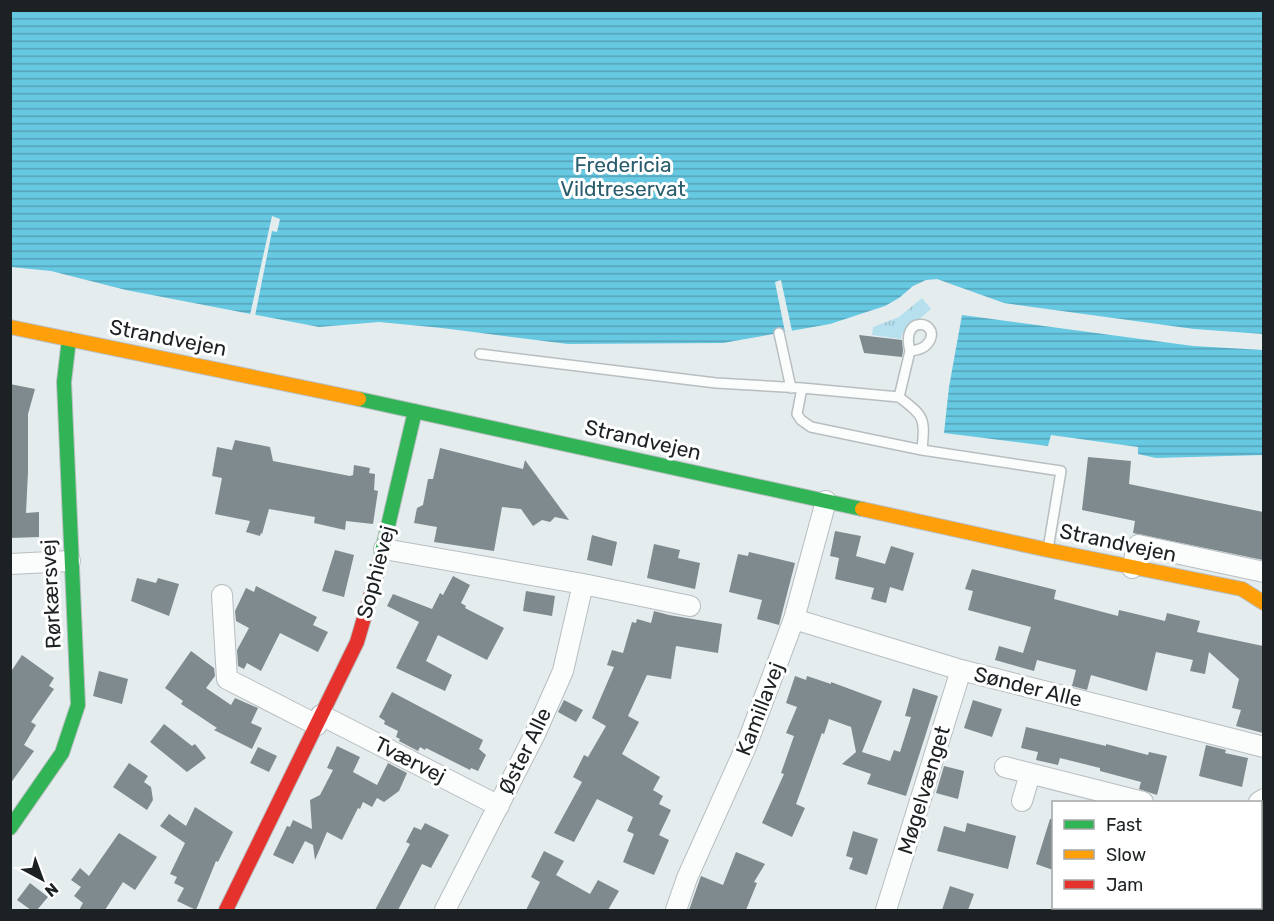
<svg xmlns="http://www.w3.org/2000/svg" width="1274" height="921" font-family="Rubik,sans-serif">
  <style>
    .park { fill: url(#park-tufts) }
    .water { fill: url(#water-rules) }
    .pier { fill: #e4ecee }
    .building { fill: #7e8a8d }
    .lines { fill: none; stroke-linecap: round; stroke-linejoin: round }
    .lane-casing { stroke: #b8bec0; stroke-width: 12 }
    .street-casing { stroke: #b8bec0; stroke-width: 22 }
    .fast-casing { stroke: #b8bec0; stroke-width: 16 }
    .slow-casing { stroke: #b8bec0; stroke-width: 16 }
    .jam-casing { stroke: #b8bec0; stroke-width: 16 }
    .lane { stroke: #fbfcfc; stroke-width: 9 }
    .street { stroke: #fbfcfc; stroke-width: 20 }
    .fast { stroke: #30b455; stroke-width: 14 }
    .slow { stroke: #ff9f0a; stroke-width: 14 }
    .jam { stroke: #e5322d; stroke-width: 14 }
    .labels { text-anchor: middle; stroke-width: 6; stroke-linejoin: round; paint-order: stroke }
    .park-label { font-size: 21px; fill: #2a5e6e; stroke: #fff }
    .street-label { font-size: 21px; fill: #1c2123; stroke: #fff }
  </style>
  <defs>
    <pattern id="park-tufts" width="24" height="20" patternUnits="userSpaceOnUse" patternTransform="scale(1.5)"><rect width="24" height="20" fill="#b6e0ee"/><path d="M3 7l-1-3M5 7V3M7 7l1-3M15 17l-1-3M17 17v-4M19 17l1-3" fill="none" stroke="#9cc0cc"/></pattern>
    <pattern id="water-rules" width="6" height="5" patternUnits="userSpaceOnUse" patternTransform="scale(1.5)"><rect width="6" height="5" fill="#67c8e2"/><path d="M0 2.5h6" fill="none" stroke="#54a2b7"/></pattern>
  </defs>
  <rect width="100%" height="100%" fill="#e4ecee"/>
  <path class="park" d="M922,298L931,309L902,334L901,339L872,335L873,327L899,317Z"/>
  <path class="water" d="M10,11H1263V334L1194,329L1004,303L937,279L926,280L913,286L899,298L885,306L830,324L779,333L723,343L568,344L442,328L379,322L319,327L126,290L51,271L11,267Z
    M962,315L1193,346L1263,350V455L1156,458L1138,454V447L1051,435L1048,446L944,433L949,387Z"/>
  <path class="pier" d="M272,216L280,219L277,232L272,231L255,316L250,315Z
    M781,280L792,331L785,332L775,282Z"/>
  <path class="building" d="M859,335L902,340L903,351L902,357L864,353Z
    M10,384L35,389L28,414V472L26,513L39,512V537L10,538Z
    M235,440L270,447L273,461L350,476L353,475L354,465L370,468L369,473L375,474L374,490L378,491L373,524L346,521L345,530L314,523L315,517L269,509L262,534L261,533L260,536L246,532L250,521L215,514L222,478L212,476L217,447L232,450Z
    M440,448L523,469L525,460L569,520L555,517L550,522L542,520L533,526L521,509L502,507L494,551L434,542L437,527L414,523L417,508L423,505L428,479H433Z
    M1088,457L1131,461L1129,484L1263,512V560L1133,533L1135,521L1082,510Z
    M835,531L861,536L856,556L885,564L891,546L914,553L903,591L890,587L886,603L871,599L874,588L835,579L839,558L830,556Z
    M592,535L617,542L612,566L587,560Z
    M654,544L680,550L678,558L700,563L695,589L647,578Z
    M335,550L354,555L344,597L322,591Z
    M749,552L795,563L779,625L757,619L762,600L729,592L738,554L748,556Z
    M972,569L1056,590L1054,599L1118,616L1119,610L1165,621L1167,613L1200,621L1197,632L1263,646V733L1236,726L1241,710L1232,708L1239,679L1209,652L1205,674L1190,671L1193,660L1156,652L1147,691L1091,675L1087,690L1072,686L1076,670L1037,660L1034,671L995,660L999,646L1023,653L1031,627L968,610L973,591L965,589Z
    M453,576L470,585L461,603L466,606L465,608L504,628L487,660L438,635L426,661L452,675L445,691L396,668L419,622L387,606L393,594L432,609L440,593L443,595Z
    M137,578L156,583L158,578L179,584L169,616L131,601Z
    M256,586L317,617L313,625L328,632L318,652L280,633L261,671L247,663L244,669L238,666L237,650L249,628L236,621L235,611L246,588L254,592Z
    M526,591L555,596L552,616L523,611Z
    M654,611L669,615L722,624L718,653L676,646L671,679L647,675L628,716L639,722L622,754L660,777L653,790L663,796L659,804L671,810L659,835L669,840L654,875L623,862L634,834L627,831L633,817L597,799L574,842L554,833L582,782L573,777L584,755L588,757L606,726L592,718L614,667L607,665L612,650L623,653L632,622L636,623L637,619L651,623Z
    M191,651L214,668L215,676L206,688L231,705L235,698L258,708L251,723L262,728L252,749L214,730L217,728L181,704L183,701L165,688Z
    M22,655L54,678L49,686L54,689L31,722L36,725L24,745L34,751L10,784V673Z
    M99,671L128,679L122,704L93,696Z
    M795,676L806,680L807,676L831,684V682L882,701L862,752L890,761L894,750L900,752L911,717L905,716L913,688L938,696L906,796L867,784L871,774L842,764L856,752L851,727L829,719L824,734L822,733L796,804L805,808L792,837L762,823L784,774L781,773L794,736L786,733L797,707L786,703Z
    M392,692L483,740L479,749L486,755L478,771L471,768L470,770L426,748L425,750L420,747L418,751L399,741L400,739L396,737L398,731L384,724L385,721L379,717Z
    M564,700L583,710L576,722L558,712Z
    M973,700L1002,709L992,737L964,728Z
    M164,724L192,746L195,744L206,758L187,772L150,742Z
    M1026,727L1106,746V744L1148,755L1149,752L1167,756L1157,795L1139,789L1141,782L1100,771V768L1060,758L1058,765L1036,760L1038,752L1021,748Z
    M1206,745L1226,750L1225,753L1248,758L1242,787L1199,776Z
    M337,746L360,757L353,772L377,785L388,763L407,773L399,791L384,802L377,798L372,807L363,802L360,809L358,808L342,840L327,832L315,860L313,845L305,841L293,864L273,855L287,826L290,827L293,820L312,829L310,800L320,795L333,770L327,768Z
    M258,747L277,756L269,772L250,763Z
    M129,763L148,776L144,782L151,787L153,800L147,810L113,787Z
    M944,766L964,771L958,799L936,793Z
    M195,807L233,832L218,862L216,861L196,910L177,901L184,888L174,883L177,877L170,874L185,843L160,826L169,814L186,826Z
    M1050,819H1053V870L1036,864Z
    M425,823L449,835L431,868L422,864L398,910H375L410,844L406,842L414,827L421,830Z
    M967,823L1016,836L1008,869L937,851L944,826L965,832Z
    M853,831L878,839L867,875L849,869L853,858L846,856Z
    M119,833L157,857L135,890L123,882L105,910H79L83,903L74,896L81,887L71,880L80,868L89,876Z
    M544,851L564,861L556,875L590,894L598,880L619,891L608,910H526L540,882L531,877Z
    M736,852L765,864L754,882L757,883L746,910H689L701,876L723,885Z
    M30,883L48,897L37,910H31L17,900Z
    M950,886L974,894L968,910H942Z"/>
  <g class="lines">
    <defs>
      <path id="lane" d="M779,333L791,388
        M910,351C900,314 939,321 930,340C926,348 919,350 910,351L899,397C925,417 925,418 922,450
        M480,354L716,383L802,388L899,397
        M802,388L797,414L801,420L811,427L922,450L1061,471L1048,549"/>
      <path id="street" d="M384,549L583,584L690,606
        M10,564L70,561
        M1132,568L1138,545L1264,572
        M222,595L227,679L317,725
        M794,619L961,670L1264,747
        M321,715L499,806
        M1005,767L1143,802
        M1022,801L1030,774
        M1259,802L1264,799
        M445,910L535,734L563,671L583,584
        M676,910L687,878L745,749L794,619L826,501
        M886,910L961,670
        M1169,910L1171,908"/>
      <path id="fast" d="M359,399L862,509
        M376,577L415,411
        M10,828L62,753L78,705L64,382L69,339"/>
      <path id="slow" d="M10,327L359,399
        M862,509L1048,550L1242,589L1264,603"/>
      <path id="jam" d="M226,910L357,642L376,577"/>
    </defs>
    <use href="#lane" class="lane-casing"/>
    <use href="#street" class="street-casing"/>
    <use href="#fast" class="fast-casing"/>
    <use href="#slow" class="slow-casing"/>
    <use href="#jam" class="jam-casing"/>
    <use href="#lane" class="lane"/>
    <use href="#street" class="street"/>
    <use href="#fast" class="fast"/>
    <use href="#slow" class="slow"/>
    <use href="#jam" class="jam"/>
  </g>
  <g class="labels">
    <g class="park-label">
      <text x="623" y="172">Fredericia<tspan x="623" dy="24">Vildtreservat</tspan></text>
    </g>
    <g class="street-label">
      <text transform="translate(168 338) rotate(11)" y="7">Strandvejen</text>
      <text transform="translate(643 440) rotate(13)" y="7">Strandvejen</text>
      <text transform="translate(1118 543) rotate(12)" y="7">Strandvejen</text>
      <text transform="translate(376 572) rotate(-75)" y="7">Sophievej</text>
      <text transform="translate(51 594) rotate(-93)" y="7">Rørkærsvej</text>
      <text transform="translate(1028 687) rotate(14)" y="7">Sønder Alle</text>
      <text transform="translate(760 709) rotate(-69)" y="7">Kamillavej</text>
      <text transform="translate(525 751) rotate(-64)" y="7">Øster Alle</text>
      <text transform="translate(410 760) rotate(27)" y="7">Tværvej</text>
      <text transform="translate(924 790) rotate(-73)" y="7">Møgelvænget</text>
    </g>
  </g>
  <rect width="1274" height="921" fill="none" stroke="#1c2123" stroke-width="24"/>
  <rect x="1052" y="801" width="210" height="108" fill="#ffffff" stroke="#a4a6a7" stroke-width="1.5"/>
  <rect x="1064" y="820" width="30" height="9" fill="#30b455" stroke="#a4a6a7" stroke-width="1.5"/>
  <text x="1106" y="831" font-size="18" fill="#1c2123">Fast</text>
  <rect x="1064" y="850" width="30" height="9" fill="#ff9f0a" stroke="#a4a6a7" stroke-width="1.5"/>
  <text x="1106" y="861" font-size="18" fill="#1c2123">Slow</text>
  <rect x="1064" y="880" width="30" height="9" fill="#e5322d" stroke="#a4a6a7" stroke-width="1.5"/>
  <text x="1106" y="891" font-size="18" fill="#1c2123">Jam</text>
  <g transform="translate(42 879) rotate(139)" stroke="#ffffff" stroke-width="4.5" paint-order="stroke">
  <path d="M0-4.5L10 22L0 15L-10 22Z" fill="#1c2123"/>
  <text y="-9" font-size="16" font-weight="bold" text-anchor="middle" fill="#1c2123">N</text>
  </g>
</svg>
